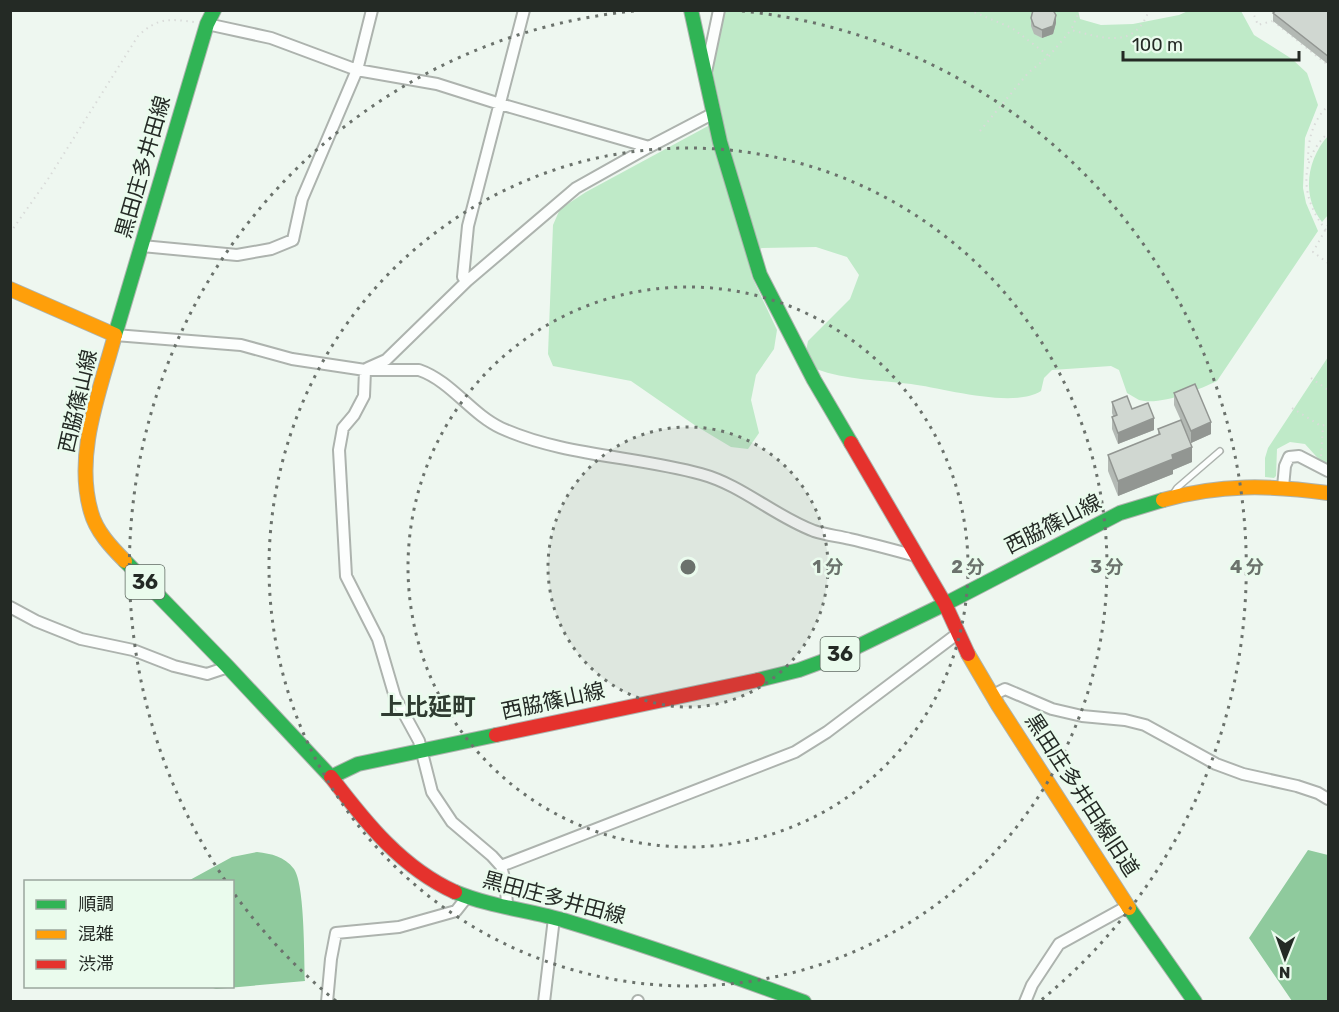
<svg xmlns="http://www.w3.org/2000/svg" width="1339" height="1012" font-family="Rubik,'Noto Sans JP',sans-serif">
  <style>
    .green { fill: #bfeac8 }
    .water { fill: #8fca9d }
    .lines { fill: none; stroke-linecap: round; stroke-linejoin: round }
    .lane-casing { stroke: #adb3ae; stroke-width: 8 }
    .street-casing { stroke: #adb3ae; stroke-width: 14 }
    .fast-casing { stroke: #adb3ae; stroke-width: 16 }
    .slow-casing { stroke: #adb3ae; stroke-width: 16 }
    .jam-casing { stroke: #adb3ae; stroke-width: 16 }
    .path { stroke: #d9dbd9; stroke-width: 2; stroke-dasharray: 1.5 4.5; stroke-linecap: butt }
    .lane { stroke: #fcfefd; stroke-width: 5 }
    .street { stroke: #fcfefd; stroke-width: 10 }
    .fast { stroke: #30b455; stroke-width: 14 }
    .slow { stroke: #ff9f0a; stroke-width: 14 }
    .jam { stroke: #e5322d; stroke-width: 14 }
    .wall { fill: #b3b9b4 }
    .shaded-wall { fill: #929692 }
    .building { fill: #d0d7d1; stroke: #929692; stroke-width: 1.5 }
    .ring { fill: none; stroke: #6b726c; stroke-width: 3; stroke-dasharray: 3 6 }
    .labels { text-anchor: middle; stroke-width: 5; stroke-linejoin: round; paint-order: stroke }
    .shield { fill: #eafbed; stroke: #5f6961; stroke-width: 1.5 }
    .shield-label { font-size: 20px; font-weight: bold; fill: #242a25 }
    .street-label { font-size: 21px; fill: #242a25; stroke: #eafbed }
    .quarter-label { font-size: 24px; font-weight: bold; fill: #2f3c31; stroke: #eafbed }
    .centre { fill: #6b726c; stroke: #eafbed; stroke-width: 3 }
    .ring-label { font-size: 18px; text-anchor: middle; font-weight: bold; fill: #6b726c; stroke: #eafbed; stroke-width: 5; stroke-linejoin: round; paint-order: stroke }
  </style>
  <rect width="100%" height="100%" fill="#eef7f0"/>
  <path class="green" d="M1078,10L1080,19L1101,25L1133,24L1179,15L1188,11H1241L1254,35L1292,59L1307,73L1318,105L1305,138L1303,188L1306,203L1318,231L1217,381C1198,390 1160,406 1139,400C1135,398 1131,395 1127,393L1119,370L1111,366L1052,370L1044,378L1041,391C1013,409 943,388 911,384C879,380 846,380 816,369L806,351L808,341L850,299L859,275L847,257L816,247L762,248L747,254L752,277L777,330L774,349L756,375L751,400L759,433L748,449L731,447L696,426L631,381L553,366L548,354L553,225L560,209L586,192L721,119L722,115L712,69L722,11Z
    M1328,136V215L1322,222C1301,196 1307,159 1328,136Z
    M1328,357V467L1324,465L1305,444L1290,442L1277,449L1276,476L1274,478L1265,477V458L1268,448Z"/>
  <path class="water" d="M1308,850L1328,855V1001H1292L1249,938Z
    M257,852C272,854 284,856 294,869C305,885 304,959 305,981L216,989L210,987L232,986V882L188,881L232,857Z"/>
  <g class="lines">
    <defs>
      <path id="lane" d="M1173,494L1177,488L1220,451"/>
      <path id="street" d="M207,24L271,38L357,70L437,84L500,104L649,147
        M706,72L719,10
        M142,246L237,255L271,249L293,240L302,199L357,70L372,10
        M467,281L463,277L468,226L524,10
        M115,335L241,345L292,359L365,370H419C451,381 471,414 501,428C563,456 635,456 701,474C742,485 774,516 814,531C826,535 838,536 850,539C872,544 894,550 916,556
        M368,368L386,360L467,281L576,188L649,147L714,113
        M365,370L364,396L354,415L343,428L339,450L346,576L378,639L395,697L419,741L432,792L452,822L492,856L501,866L506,886L507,907
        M1283,487L1285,466L1289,457L1299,456L1328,471
        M10,607L36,621L81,639L133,650L174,666L207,674L228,667
        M993,695L1005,689L1052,709L1082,716L1125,720L1145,725L1216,764L1243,774L1297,786L1318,793L1328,799
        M501,866L795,752L827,732L957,634
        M327,1002L331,959L336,933L399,927L456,911L467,897
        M544,1002L554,918
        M638,1002V1001
        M1025,1002L1032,985L1059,944L1128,906"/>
      <path id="fast" d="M691,10L720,142L760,275L814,380L851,443
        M115,335L207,24L214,10
        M125,561L228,667L331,777L358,764L496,735
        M758,680L799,670L840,655L945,604L1120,513L1163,500
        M455,892C491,907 529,910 566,921C646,945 725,973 804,1002
        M1129,908L1195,1002"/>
      <path id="slow" d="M10,289L115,335C100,391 74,454 91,512C96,531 111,547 125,561
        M1163,500C1220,484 1270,485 1328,493
        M968,654L998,705L1129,908"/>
      <path id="jam" d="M851,443L945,604L968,654
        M496,735L758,680
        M331,777C366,823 402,868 455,892"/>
    </defs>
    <use href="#lane" class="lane-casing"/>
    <use href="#street" class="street-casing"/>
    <use href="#fast" class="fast-casing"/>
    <use href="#slow" class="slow-casing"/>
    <use href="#jam" class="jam-casing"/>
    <path class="path" d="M969,10L1012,28L1049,56
      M1080,10L1071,30C1103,38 1135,50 1149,10
      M1252,10L1258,25L1272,21
      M1273,21L1328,65
      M980,131L1028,73L1049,56L1071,30
      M1308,160C1308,139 1313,120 1328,106
      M1328,225L1313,252L1328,263
      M1326,230C1301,199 1298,161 1328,133
      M10,233L48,179L138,36C158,17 169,19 194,22
      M1311,378L1328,390
      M1292,408L1321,426L1328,424
      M1321,456L1323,426"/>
    <use href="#lane" class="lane"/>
    <use href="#street" class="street"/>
    <use href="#fast" class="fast"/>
    <use href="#slow" class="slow"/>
    <use href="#jam" class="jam"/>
  </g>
  <path class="wall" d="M1329,10V65L1273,21V13Z
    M1031,18L1056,23L1053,34L1042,38L1034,34L1031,26Z
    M1174,393L1211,434L1191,443L1174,405Z
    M1112,402L1132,409L1154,430L1118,444L1112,429V417L1113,416L1112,413Z
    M1158,429L1192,462L1173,470V474L1118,496L1108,471V455L1158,435Z"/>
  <path class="shaded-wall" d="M1056,15V23L1053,34L1042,38V30Z
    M1154,418V430L1118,444V433Z
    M1211,422V434L1191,443V431Z
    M1192,447V462L1173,470V474L1118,496V481L1172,455Z"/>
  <path class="building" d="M1033,10H1053L1056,15L1053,26L1042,30L1034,26L1031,18Z
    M1277,10H1329V57L1273,13Z
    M1195,384L1211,422L1191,431L1174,393Z
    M1127,396L1132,409L1148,403L1154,418L1118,433L1112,417L1117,415L1112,402Z
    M1181,420L1192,447L1172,455L1173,459L1118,481L1108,455L1160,434L1158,429Z"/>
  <circle cx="688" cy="567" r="140" fill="#6b726c" fill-opacity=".12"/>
  <g class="ring">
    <circle cx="688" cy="567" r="140"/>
    <circle cx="688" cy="567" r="280"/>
    <circle cx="688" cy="567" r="419"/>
    <path d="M336 1001A559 559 0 0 1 233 892M225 880A559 559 0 0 1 634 11M742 11A559 559 0 0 1 1040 1001"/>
  </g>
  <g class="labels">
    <g class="shield">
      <rect x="125.5" y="565" width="39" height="34" rx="4.5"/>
      <rect x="820.5" y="637" width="39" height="34" rx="4.5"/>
    </g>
    <g class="shield-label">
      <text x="145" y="589">36</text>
      <text x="840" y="661">36</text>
    </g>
    <g class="street-label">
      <text transform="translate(143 167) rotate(-74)" y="7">黒田庄多井田線</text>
      <text transform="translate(78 401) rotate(-77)" y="7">西脇篠山線</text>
      <text transform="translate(1053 524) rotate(-27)" y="7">西脇篠山線</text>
      <text transform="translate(553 701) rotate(-12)" y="7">西脇篠山線</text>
      <text transform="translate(1082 795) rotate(57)" y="7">黒田庄多井田線旧道</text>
      <text transform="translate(554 898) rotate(15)" y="7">黒田庄多井田線</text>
    </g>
    <g class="quarter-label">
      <text x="428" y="715">上比延町</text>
    </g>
  </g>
  <circle cx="688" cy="567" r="9" class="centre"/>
  <g class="ring-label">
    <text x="828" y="573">1 分</text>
    <text x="968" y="573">2 分</text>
    <text x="1107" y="573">3 分</text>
    <text x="1247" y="573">4 分</text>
  </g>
  <rect width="1339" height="1012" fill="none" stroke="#242a25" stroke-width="24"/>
  <rect x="24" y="880" width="210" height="108" fill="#eafbed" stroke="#9ba79d" stroke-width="1.5"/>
  <rect x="36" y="900" width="30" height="9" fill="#30b455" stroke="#9ba79d" stroke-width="1.5"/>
  <text x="78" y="910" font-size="18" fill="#242a25">順調</text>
  <rect x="36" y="930" width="30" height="9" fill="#ff9f0a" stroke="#9ba79d" stroke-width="1.5"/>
  <text x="78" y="940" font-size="18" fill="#242a25">混雑</text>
  <rect x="36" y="960" width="30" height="9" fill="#e5322d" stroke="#9ba79d" stroke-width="1.5"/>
  <text x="78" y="970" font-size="18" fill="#242a25">渋滞</text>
  <g transform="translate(1285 958) rotate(181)" stroke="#eafbed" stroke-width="4.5" paint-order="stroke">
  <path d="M0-4.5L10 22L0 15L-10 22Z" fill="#242a25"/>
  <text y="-9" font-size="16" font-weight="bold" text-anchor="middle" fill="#242a25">N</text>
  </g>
  <path d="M1123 51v9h176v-9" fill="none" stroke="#242a25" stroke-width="3"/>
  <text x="1132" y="51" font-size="18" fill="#242a25" stroke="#eafbed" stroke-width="4.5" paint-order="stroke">100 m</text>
</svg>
